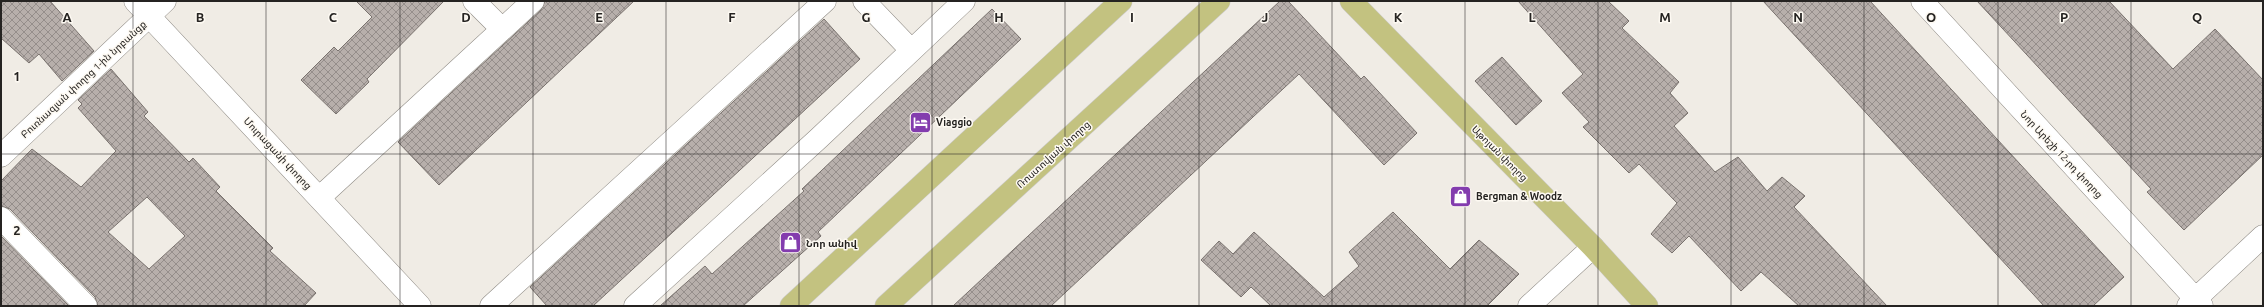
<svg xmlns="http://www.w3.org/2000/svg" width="2264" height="307" font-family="Ubuntu,'Noto Sans Armenian',sans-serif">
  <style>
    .building { fill: url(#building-cross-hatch); stroke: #79726e; fill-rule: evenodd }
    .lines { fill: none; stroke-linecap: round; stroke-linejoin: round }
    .minor-casing { stroke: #8f8b85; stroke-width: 23 }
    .major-casing { stroke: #cbcaca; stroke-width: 23 }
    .minor { stroke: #fff; stroke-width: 22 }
    .major { stroke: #c3c280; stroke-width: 22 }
    .grid { fill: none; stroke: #252321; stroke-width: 1; stroke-opacity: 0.55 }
    .labels { text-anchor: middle; stroke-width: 3; stroke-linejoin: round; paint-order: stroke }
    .street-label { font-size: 10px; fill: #252321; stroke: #fdf9f2 }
    .poi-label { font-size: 10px; font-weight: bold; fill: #252321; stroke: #fdf9f2; text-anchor: start }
    .grid-label { font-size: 13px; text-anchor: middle; font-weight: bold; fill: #252321; stroke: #fdf9f2; stroke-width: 3; stroke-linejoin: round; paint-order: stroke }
  </style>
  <defs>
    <pattern id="building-cross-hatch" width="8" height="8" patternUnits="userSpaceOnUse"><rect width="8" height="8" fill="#b7afab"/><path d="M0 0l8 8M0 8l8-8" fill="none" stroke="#958e8b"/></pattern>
  </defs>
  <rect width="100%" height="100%" fill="#f0ece5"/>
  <path class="building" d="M1,1H50L94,51L62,81L39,54L29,63L1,38Z
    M356,1H444L367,79L369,82L336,114L301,80L334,47L338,51L372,17Z
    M545,1H634L439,185L398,142L541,10Z
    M1280,1H1288L1361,79L1364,76L1417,133L1384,165L1299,74L1051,306H953Z
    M1518,1H1608L1629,21L1622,28L1679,82L1670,93L1688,113L1674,126L1715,172L1738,157L1767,191L1782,177L1805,196L1794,207L1887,306H1799L1761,272L1741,291L1689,236L1672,253L1651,234L1677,203L1639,164L1629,173L1583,127L1589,122L1562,93L1583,74Z
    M1763,1H1870L2124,277L2093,306H2044Z
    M1977,1H2109L2173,69L2215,29L2263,80V155L2184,230L2147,192L2151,189Z
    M992,9L1021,39L818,232L821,236L743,306H660L705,266L712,274L804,191L802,189Z
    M824,19L860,59L593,306H547L530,287Z
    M1502,57L1542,101L1516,125L1475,81Z
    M111,69L148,112L144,116L189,162L193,158L220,187L216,191L273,248L270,251L316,293L304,306H98L95,297L10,209L1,206V181L32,149L81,187L116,151L78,108L82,104L78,100ZM147,197L185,236L149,269L108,232Z
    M1393,212L1450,269L1479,240L1519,274L1487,306H1271L1251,287L1241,297L1201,260L1219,241L1233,254L1254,232L1324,297L1359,266L1349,252Z
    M1,236L69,306H1Z"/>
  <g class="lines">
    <defs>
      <path id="minor" d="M135,1L420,306
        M474,1L502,29
        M864,1L911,50
        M1922,1L2202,306
        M1,156L165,1
        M319,198L533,1
        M1,218L86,306
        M491,306L825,1
        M635,306L819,138L964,1
        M1529,306L1593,247
        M2188,306L2263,236"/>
      <path id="major" d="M1351,1L1593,247L1647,306
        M791,306L1121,1
        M886,306L1219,1"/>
    </defs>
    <use href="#minor" class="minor-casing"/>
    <use href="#major" class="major-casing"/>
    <use href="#minor" class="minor"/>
    <use href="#major" class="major"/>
  </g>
  <path class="grid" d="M133,1V306M266,1V306M400,1V306M533,1V306M666,1V306M799,1V306M932,1V306M1065,1V306M1199,1V306M1332,1V306M1465,1V306M1598,1V306M1731,1V306M1864,1V306M1998,1V306M2131,1V306M1,154H2263"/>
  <defs>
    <symbol id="hotel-square" viewBox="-11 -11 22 22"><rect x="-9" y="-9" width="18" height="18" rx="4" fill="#833cae" stroke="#fdf9f2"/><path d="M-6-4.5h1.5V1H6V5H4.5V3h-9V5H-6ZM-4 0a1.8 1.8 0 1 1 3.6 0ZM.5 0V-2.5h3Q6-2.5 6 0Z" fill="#fff"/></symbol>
    <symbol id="shop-square" viewBox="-11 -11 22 22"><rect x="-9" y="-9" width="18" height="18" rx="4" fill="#833cae" stroke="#fdf9f2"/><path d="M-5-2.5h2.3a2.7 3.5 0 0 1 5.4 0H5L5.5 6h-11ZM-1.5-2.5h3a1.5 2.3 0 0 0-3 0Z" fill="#fff"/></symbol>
  </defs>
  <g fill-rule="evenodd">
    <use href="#hotel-square" x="908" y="110" width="25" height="25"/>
    <use href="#shop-square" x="1448" y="184" width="25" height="25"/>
    <use href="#shop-square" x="778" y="230" width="25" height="25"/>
  </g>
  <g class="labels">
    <g class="street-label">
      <text transform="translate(83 79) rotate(-43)" y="4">Բուռնազյան փողոց 1-ին նրբանցք</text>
      <text transform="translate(278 153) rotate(47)" y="4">Մուրացանի փողոց</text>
      <text transform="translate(1500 153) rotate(45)" y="4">Աթոյան փողոց</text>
      <text transform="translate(1053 154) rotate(-42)" y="4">Ռոստովյան փողոց</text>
      <text transform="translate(2062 154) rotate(47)" y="4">Նոր Արեշի 12-րդ փողոց</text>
    </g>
    <g class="poi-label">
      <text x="936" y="126">Viaggio</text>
      <text x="1476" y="200">Bergman &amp; Woodz</text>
      <text x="806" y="247">Նոր անիվ</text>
    </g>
  </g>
  <g class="grid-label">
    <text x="67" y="22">A</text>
    <text x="200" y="22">B</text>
    <text x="333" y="22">C</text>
    <text x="466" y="22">D</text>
    <text x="599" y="22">E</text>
    <text x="732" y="22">F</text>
    <text x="866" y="22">G</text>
    <text x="999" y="22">H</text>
    <text x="1132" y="22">I</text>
    <text x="1265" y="22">J</text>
    <text x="1398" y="22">K</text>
    <text x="1532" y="22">L</text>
    <text x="1665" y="22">M</text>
    <text x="1798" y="22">N</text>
    <text x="1931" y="22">O</text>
    <text x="2064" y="22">P</text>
    <text x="2197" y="22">Q</text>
    <text x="17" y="81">1</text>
    <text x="17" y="235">2</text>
  </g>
  <rect width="2264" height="307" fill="none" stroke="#252321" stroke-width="4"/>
</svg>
